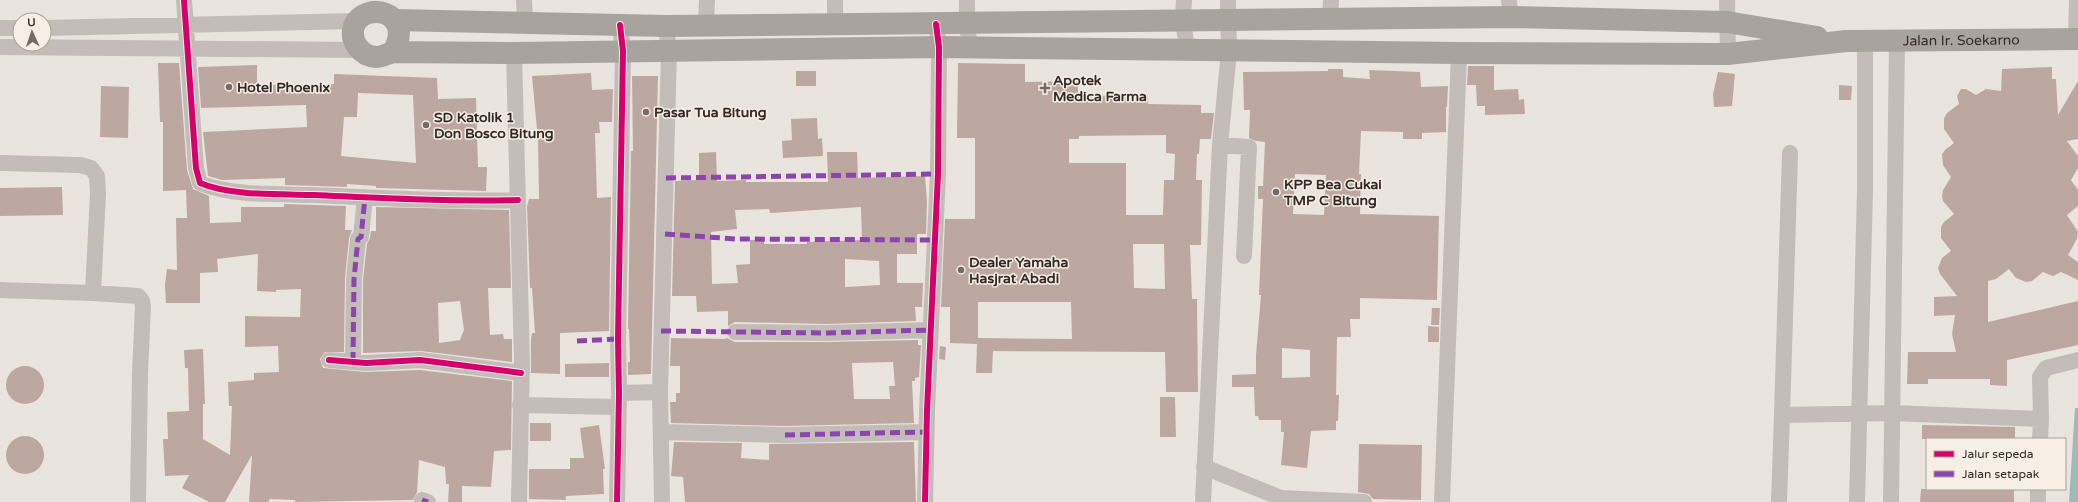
<svg xmlns="http://www.w3.org/2000/svg" width="2078" height="502" font-family="'Varela Round',sans-serif">
  <style>
    .water { fill: #9cbbb9 }
    .building { fill: #bda8a1; fill-rule: evenodd }
    .lines { fill: none; stroke-linecap: round; stroke-linejoin: round }
    .minor { stroke: #c3bcb8; stroke-width: 16 }
    .highway { stroke: #a9a39e; stroke-width: 22 }
    .quiet { stroke: #8e44ad; stroke-width: 5; stroke-dasharray: 10 5; stroke-linecap: butt }
    .cycleway-casing { stroke: #f7eee5; stroke-width: 8 }
    .cycleway { stroke: #d6006c; stroke-width: 6 }
    .poi-dot { fill: #736b67; stroke: #f7eee5; stroke-width: 1.5 }
    .labels { text-anchor: middle; stroke-width: 3; stroke-linejoin: round; paint-order: stroke }
    .street-label { font-size: 14px; fill: #332a27; stroke: #f7eee5 }
    .poi-label { font-size: 14px; font-weight: bold; fill: #332a27; stroke: #f7eee5; text-anchor: start }
  </style>
  <rect width="100%" height="100%" fill="#eae4df"/>
  <path class="water" d="M2075,408H2078V502H2069Z"/>
  <path class="building" d="M158,63H179L187,170L193,189L209,196L210,223L241,222V207H284V204L346,206L345,230H352L349,238L345,278L344,352H325L320,359L323,368L365,372L420,370L512,381L511,450L494,451L491,487L462,486V502H448L449,484H446L445,467L419,460L417,492L413,500L295,502V500L269,499V502H249L252,455L225,502H209L182,488L189,475L165,476L163,439H168L167,412L189,411L188,368H185L184,350L203,349L205,404H203V439L230,455L232,406H229L228,382L254,380V373L279,372L278,346L245,347V316L300,317L301,289L276,290V292L257,291L258,254L217,259L218,272L200,273V303H166L165,285L167,269L177,270L176,218H187L186,190L163,191V122H160Z
    M958,63L1025,64V82L1078,81V96L1148,95V104L1201,105V113H1214L1211,139H1200L1199,154H1197L1196,180H1202L1201,245H1190L1192,299H1197L1198,392H1166L1165,352L993,351L992,373H976L977,344L950,343V307H941L945,219H975V138H957ZM1166,135V153L1175,154L1174,180H1164L1163,215H1126V163H1069V139H1079V136ZM1133,244H1164L1165,289L1134,288ZM978,302H1071L1072,339L978,338Z
    M257,65V85L334,84V74L437,78L438,99L476,98L478,167H487L486,191L376,188V186L347,184V187L285,185V178L222,180L208,176L203,132L307,127L306,105L201,108L198,67ZM358,93L413,95L416,163L341,156L344,117H357Z
    M1468,66H1494V90L1518,89L1519,100L1524,99L1525,114L1485,115V106H1477L1476,85H1467Z
    M2052,67V79H2056L2058,115L2078,81V139L2067,141L2078,156V168L2071,180L2078,190V206L2067,215L2078,232L2077,239L2068,255L2078,262V280L2061,272L2053,276L2043,272L2032,281L2026,282L2016,278L2009,269L1996,279L1988,281V322L2078,301V345L2007,360V386L1990,385V379H1928V384H1907L1908,352H1956L1952,334L1955,315L1934,316V297L1957,296L1940,274L1938,268L1942,258L1951,251L1941,238V227L1944,222L1954,214L1943,201L1942,196L1943,190L1951,177L1943,165L1942,154L1945,150L1954,143L1944,129V118L1947,113L1959,104L1957,96L1961,89H1966L1976,95L1986,89L2001,91L2002,69Z
    M1328,69H1343V77L1370,79L1369,70L1420,72L1421,87L1448,86L1447,107H1446V132L1422,133V139H1403V132L1361,131L1359,174H1361L1360,214L1439,216L1437,300L1360,298V319H1350L1351,337H1337L1336,395H1339L1338,421H1336V430L1311,431L1307,468L1281,465L1284,432H1281V420H1259L1258,416H1255L1254,387H1232V375L1256,374V355L1261,295H1259L1263,199H1258V186H1263L1265,142L1256,141L1249,138L1250,110H1244L1243,72L1328,71ZM1295,174L1326,175L1324,215L1293,214ZM1282,348L1310,350V377L1282,378Z
    M796,71H816V86H796Z
    M1718,72L1735,74L1732,106L1714,107L1713,94Z
    M591,73L592,90L613,89L612,122H599L600,133H595L597,198L611,197L609,331L560,333V374L531,373V339L532,333H535L532,288H530L527,206L529,199H539L538,140L532,76Z
    M632,76H658L651,374L628,375V362H630L629,329H628L631,151H633Z
    M1839,85L1852,86L1851,100H1839Z
    M101,86L129,87L128,138L100,137Z
    M817,118L818,139L822,138L823,156L783,158L782,141L792,140L791,119Z
    M716,152L717,181L746,180V182H828L827,152H857L858,178L925,176L927,202L926,234H917V254H897V283H923L922,307H915L916,321L826,324L735,322L728,326V311L697,312L696,296H672L675,181L699,180V153ZM861,207L862,240L807,242V244H764V240H750V264L736,265L738,283L712,284L711,232L737,229L735,210L769,209L770,213ZM845,259L879,261L880,285L845,287Z
    M62,187L63,215L0,216V188Z
    M376,207L509,210L511,288H488L490,335L503,334L504,339H512V362L421,351L363,353V280L367,244L370,238L371,231H376ZM460,301L464,330L460,340L439,343L438,303Z
    M1432,308H1440L1439,325H1431Z
    M1428,326L1439,327V342H1428Z
    M671,338L724,339L727,338L735,342H826L918,340V345H921L919,377L915,378V381H912L914,423L785,426L671,423L670,402H676V393H680V366H670ZM893,362L895,386H889L890,399H854L852,363Z
    M940,346L946,347L945,360L939,359Z
    M609,363V377H565V364Z
    M6 385a19 19 0 1 1 38 0a19 19 0 1 1-38 0Z
    M1160,397H1175L1176,437H1160Z
    M530,423H551V441H530Z
    M599,425L605,469H603L604,494L566,496V500L529,499V469H570V458H584L580,428Z
    M1922,425L2015,427V439H1922Z
    M6 455a19 19 0 1 1 38 0a19 19 0 1 1-38 0Z
    M674,442L742,443L741,458L769,460V444L914,442L916,502H685L683,477L671,476Z
    M1359,444L1422,445L1421,500L1373,499L1369,494L1358,492Z
    M1921,489H2014V502H1920Z"/>
  <g class="lines">
    <path class="minor" d="M184,0L196,168L200,183C230,196 281,194 314,195C382,198 450,202 518,200
      M524,0L525,23
      M835,0V23
      M967,0V24L970,48
      M1184,0L1183,19L1187,51
      M1509,0L1510,17
      M1727,0L1728,54
      M1330,19L1331,0
      M706,25L707,0
      M0,28H20
      M44,28L356,21
      M2076,39L2077,0
      M0,47L360,50
      M514,53L522,361L519,502
      M1220,145L1249,147L1244,256
      M0,163L80,165L91,168L97,176L98,193L93,293L0,290
      M93,293L138,296L142,301L143,307L140,373L138,502
      M735,332L826,333L931,330
      M329,360L366,363L420,360L521,373
      M353,362L354,279L358,239L361,237L365,197
      M619,393L660,392
      M520,405L619,407
      M1782,415L1790,153
      M661,432L785,435L926,432
      M2040,439L2041,419
      M1204,467L1281,498L1364,502
      M422,500L428,502
      M617,502L619,393L618,339L623,51L620,25
      M662,502L660,392L669,51L666,26
      M925,502L927,411L938,174L939,47L936,24
      M1203,502L1220,145L1229,51L1228,0
      M1442,502L1459,53
      M1779,502L1782,415L1892,413L2041,419L2040,377L2046,368L2078,360
      M1857,502L1865,191V42
      M1891,502L1897,42
      M2038,502V489"/>
    <g class="highway">
      <path d="M394,20L666,26L1510,17L1727,22L1817,37"/>
      <path id="s1" d="M393,52C416,11 364,0 354,26C349,41 361,56 376,57C382,57 387,54 393,52L514,53L939,47L1459,53L1728,54L1846,41L2078,39"/>
    </g>
    <path class="quiet" d="M666,178L938,174
      M665,234L736,239L935,240
      M661,331L826,333L931,330
      M577,341L618,339
      M353,362L354,279L358,239L361,237L365,197
      M785,435L926,432
      M422,500L428,502"/>
    <defs>
      <path id="cycleway" d="M184,0L196,168L200,183C230,196 281,194 314,195C382,198 450,202 518,200
        M329,360L366,363L420,360L521,373
        M617,502L619,393L618,339L623,51L620,25
        M925,502L927,411L938,174L939,47L936,24"/>
    </defs>
    <use href="#cycleway" class="cycleway-casing"/>
    <use href="#cycleway" class="cycleway"/>
  </g>
  <g class="poi-dot">
    <circle cx="229" cy="87" r="4"/>
    <path d="M1043 82h4v4h4v4h-4v4h-4v-4h-4v-4h4z"/>
    <circle cx="646" cy="112" r="4"/>
    <circle cx="426" cy="125" r="4"/>
    <circle cx="1276" cy="192" r="4"/>
    <circle cx="961" cy="270" r="4"/>
  </g>
  <g class="labels">
    <g class="street-label">
      <text dy="5" stroke="none"><textPath href="#s1" startOffset="1713">Jalan Ir. Soekarno</textPath></text>
    </g>
    <g class="poi-label">
      <text x="1053" y="85">Apotek<tspan x="1053" dy="16">Medica Farma</tspan></text>
      <text x="237" y="92">Hotel Phoenix</text>
      <text x="654" y="117">Pasar Tua Bitung</text>
      <text x="434" y="122">SD Katolik 1<tspan x="434" dy="16">Don Bosco Bitung</tspan></text>
      <text x="1284" y="189">KPP Bea Cukai<tspan x="1284" dy="16">TMP C Bitung</tspan></text>
      <text x="969" y="267">Dealer Yamaha<tspan x="969" dy="16">Hasjrat Abadi</tspan></text>
    </g>
  </g>
  <rect x="1926" y="438" width="140" height="52" fill="#f7eee5" stroke="#a9a099"/>
  <rect x="1934" y="451" width="20" height="6" fill="#d6006c" stroke="#a9a099"/>
  <text x="1962" y="458" font-size="12" fill="#332a27">Jalur sepeda</text>
  <rect x="1934" y="471" width="20" height="6" fill="#8e44ad" stroke="#a9a099"/>
  <text x="1962" y="478" font-size="12" fill="#332a27">Jalan setapak</text>
  <g transform="translate(32 32) rotate(357)"><circle r="19" fill="#f7eee5" stroke="#a9a099"/>
  <path d="M0-3L7 15L0 10L-7 15Z" fill="#736b67"/>
  <text y="-6" font-size="11" font-weight="bold" text-anchor="middle" fill="#332a27">U</text>
  </g>
</svg>
